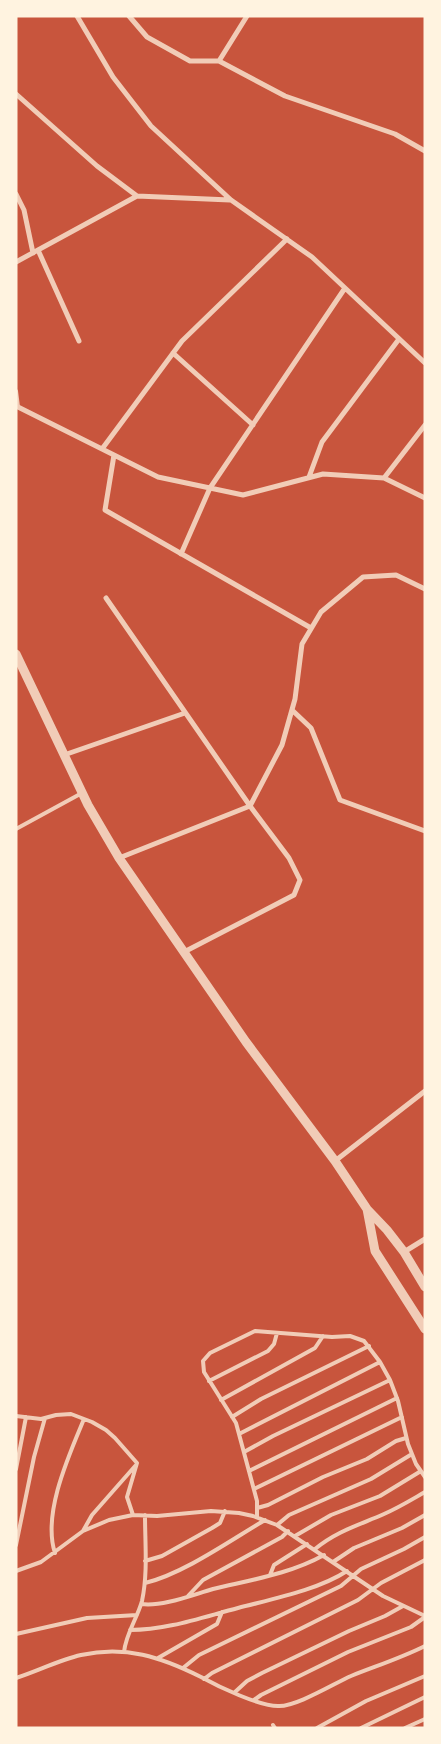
<svg xmlns="http://www.w3.org/2000/svg" width="441" height="1744" font-family="'Source Sans 3',sans-serif">
  <style>
    .lines { fill: none; stroke-linecap: round; stroke-linejoin: round }
    .service { stroke: #f1ccb7; stroke-width: 4 }
    .minor { stroke: #f1ccb7; stroke-width: 5 }
    .tertiary { stroke: #f1ccb7; stroke-width: 9 }
  </style>
  <rect width="100%" height="100%" fill="#c8553d"/>
  <g class="lines">
    <path class="service" d="M16,391L18,407
      M16,829L82,793
      M209,1381L268,1351L274,1344L277,1333
      M221,1400L315,1348L323,1336
      M16,1416L41,1419L56,1415L71,1414L92,1422L106,1430L115,1438L137,1463L127,1497L133,1515
      M232,1417L261,1399L369,1346
      M239,1434L380,1362
      M244,1452L273,1436L390,1380
      M16,1469L26,1417
      M249,1471L397,1398
      M254,1489L402,1417
      M257,1508L268,1505L323,1477L367,1459L396,1441L406,1438
      M257,1517V1501L236,1423L204,1372L203,1361L210,1353L255,1331L332,1337L350,1336L364,1341L380,1362L390,1380L398,1401L408,1444L416,1464L425,1477
      M277,1525L289,1515L371,1479L412,1454
      M83,1531L92,1515L136,1465
      M295,1536L331,1515L380,1496L421,1471
      M16,1545L34,1457L45,1418
      M315,1549C337,1531 359,1525 384,1514C398,1508 411,1500 425,1492
      M55,1553C42,1514 69,1455 84,1419
      M145,1561L162,1556L212,1528L220,1523L225,1511
      M333,1562L354,1548L402,1528L425,1515
      M16,1571L41,1562L83,1531L109,1520L133,1515L157,1516L211,1511L239,1513L253,1516L277,1525L383,1596L425,1616
      M270,1575L274,1565L307,1544
      M145,1583C183,1574 231,1540 265,1520
      M188,1596L203,1580L282,1537L288,1531
      M141,1604C162,1607 192,1595 213,1589C250,1580 290,1574 324,1555
      M130,1630C167,1630 203,1617 238,1608C272,1599 318,1590 347,1571
      M16,1634L87,1618L137,1615
      M124,1652C126,1633 137,1619 142,1601C148,1573 145,1543 145,1515
      M158,1658L217,1624L222,1612
      M183,1668L199,1655L341,1586L361,1569L404,1549L425,1537
      M16,1678C38,1671 59,1660 81,1655C125,1645 161,1657 201,1677C219,1687 259,1706 278,1706C296,1707 333,1684 351,1676C376,1666 401,1658 425,1646
      M204,1679L212,1673L358,1600L381,1583L425,1560
      M235,1692L247,1681L262,1673L349,1631L385,1616L403,1606
      M254,1700L261,1695L348,1652L411,1627L425,1617
      M273,1725L275,1728
      M317,1728L366,1701L425,1676
      M361,1728L425,1697
      M405,1728L425,1719"/>
    <path class="minor" d="M77,16L113,77L151,126L231,200L312,257L425,363
      M129,16L147,37L190,61H219L285,96L395,134L425,151
      M219,61L247,16
      M16,94L97,166L137,196L230,200
      M16,194L24,210L33,253
      M38,250L79,341
      M16,262L137,196
      M173,353L253,425
      M16,406L158,477L243,495L323,474L384,478L425,498
      M102,449L182,341L287,239
      M114,455L105,510L311,628
      M309,477L322,442L399,339
      M384,478L425,425
      M181,554L210,488L345,288
      M106,598L250,806L289,858L300,880L294,895L184,952
      M292,710L311,728L340,800L425,831
      M64,755L185,713
      M119,858L250,806L282,745L295,699L302,644L321,612L363,577L396,575L425,589
      M335,1161L425,1091
      M404,1252L425,1239"/>
    <path class="tertiary" d="M16,654L88,805L119,858L246,1042L335,1161L367,1209L387,1230L404,1252L425,1287
      M367,1209L375,1251L425,1329"/>
  </g>
  <rect width="441" height="1744" fill="none" stroke="#fff3e0" stroke-width="35"/>
</svg>
